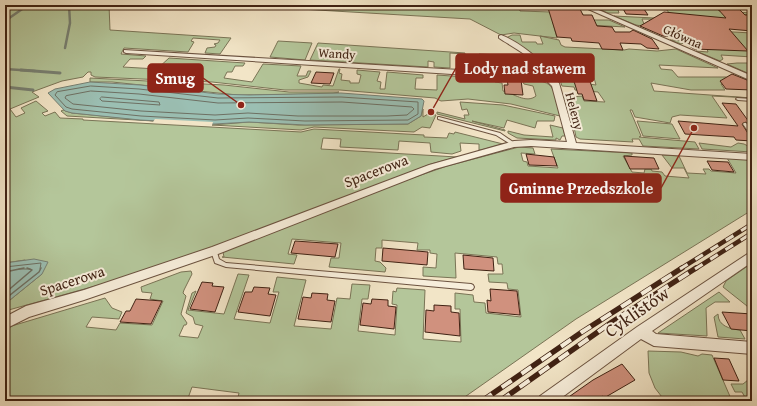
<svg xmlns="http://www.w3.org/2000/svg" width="757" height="406" font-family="'Gentium Book Plus',serif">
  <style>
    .green { fill: #b4c69a; stroke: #7a7456 }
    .water { fill: #9bbfb3; stroke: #778073 }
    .pier { fill: #f2e5c7 }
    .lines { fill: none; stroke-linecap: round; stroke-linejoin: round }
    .shore-far1 { stroke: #6e7063; stroke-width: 1 }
    .shore { stroke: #6e7063; stroke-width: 1.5 }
    .stream-far1 { stroke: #778073; stroke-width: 2.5 }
    .stream { stroke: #778073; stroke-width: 3 }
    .building { fill: #d0917e; stroke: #402213 }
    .lane-casing { stroke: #6c5340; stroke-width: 2 }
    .street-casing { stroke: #6c5340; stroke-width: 2 }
    .lane { fill: #f7eedb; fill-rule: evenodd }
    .street { fill: #f7eedb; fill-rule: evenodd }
    .rail-far1-casing { stroke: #402213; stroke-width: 4.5 }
    .rail-casing { stroke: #402213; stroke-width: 5.5 }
    .rail-far1 { stroke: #f7eedb; stroke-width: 3; stroke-dasharray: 9; stroke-linecap: butt }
    .rail { stroke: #f7eedb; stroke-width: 4; stroke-dasharray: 12; stroke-linecap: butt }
    .labels { text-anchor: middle; stroke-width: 4; stroke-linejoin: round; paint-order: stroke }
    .far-street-label { font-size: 13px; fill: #402213; stroke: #f7eedb }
    .street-label { font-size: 15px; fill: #402213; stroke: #f7eedb }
    .near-street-label { font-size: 18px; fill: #402213; stroke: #f7eedb }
    .leader { fill: none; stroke: #8f2418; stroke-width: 1.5 }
    .callout-dot { fill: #8f2418; stroke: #f7eedb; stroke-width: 1.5 }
    .callout { fill: #8f2418; stroke: #8f2418; stroke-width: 1.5 }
    .callout-label { font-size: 16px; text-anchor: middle; font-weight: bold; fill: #fff }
  </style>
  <rect width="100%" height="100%" fill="#f2e5c7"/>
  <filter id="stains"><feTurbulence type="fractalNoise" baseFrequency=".005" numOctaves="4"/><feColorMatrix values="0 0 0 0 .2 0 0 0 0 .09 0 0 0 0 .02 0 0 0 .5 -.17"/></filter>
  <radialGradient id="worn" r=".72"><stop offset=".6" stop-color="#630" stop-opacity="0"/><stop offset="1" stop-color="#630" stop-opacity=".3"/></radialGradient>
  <path class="green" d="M5,5H109L110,30L231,38L220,54L205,53L207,48L215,47L216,45L214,44L218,43L220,40L193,38L191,41L194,42L188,52L124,48L121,54L146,56L143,59H130L123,67L157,69L169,58L245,63L243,66H235L232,72H227L224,78L252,82L263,64L301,66L297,76H306L308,71H311L308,77L299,80V83L322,87L323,85L333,86L339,69H340L339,73L342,74L341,80L350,81V83H359L361,75L357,74V70L380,72L377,81L381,82L380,89H385L387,72L423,75V78H416L415,89L437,90V75L494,79L495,82L502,83L503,91C513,93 526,104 536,96L533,86L524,84L521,79C556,81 552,84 560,116L511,104L468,99L441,101L435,98L340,90H285L212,82L95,77L91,75V72H88L83,77L62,81L32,92L39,97L10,109L16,117L25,113L21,108L36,101L48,111L42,113L45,116L55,112L60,118L83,119V120L301,132L314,129L424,135V137L447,138L449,133L454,134L455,132L503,144L481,150H479V144L460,143L461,151L452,154L431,152L430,143L399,141L398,150L340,147L341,139L323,138L321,149L457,157L431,164L244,236L135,275L5,311V304L42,274L25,260L5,263Z
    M232,5H404L481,9L493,6L512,9L513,7L526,5L519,8L520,11L582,13L583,15H580L583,20H609L625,27L553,23L557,38L514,33L501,35L470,19Z
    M589,5H619L645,8V6L649,5H720L722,7H716L719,11L752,13V15L737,14L742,21L642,19L644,24L642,26L636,25L614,16L694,20L669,13L667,10L617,7L619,13H608Z
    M677,29L752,33V57L721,55L723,59L720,61L696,51L708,52L707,49L684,41V43L681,44L670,40L714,42Z
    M512,35H520L522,42H536L537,44H543L540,36L559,40L561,45L565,47L624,50L629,49L657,51L676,49L718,68L659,65L661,69L672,70L678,77H726L737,82L721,84L725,90H691L651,83L654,91L752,98L712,96L727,118L680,115L672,117L670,123L635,117L632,110H630L641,136L639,137L695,142L699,149L643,146L639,139H632L633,142L580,139L576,137L574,127L577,126L575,117L568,115L563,98L582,96L584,101L605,102L598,92L575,90L574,87L562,86L560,80L596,85L594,78L590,77L588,74L552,71L506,38Z
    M278,41L312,43L305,60L270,57Z
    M318,43L465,53V54L450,53V68L434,67V62L428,61V67L310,60Z
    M479,54L523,56L502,57L498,61V64L505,69H526L537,75L480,72V69L476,68L475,56H479Z
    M737,63H752V70H749L752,75L727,64Z
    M90,78L224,85L289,92H339L331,94L237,95L112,82H90Z
    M460,102L503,105L555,116L554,121H537L535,128L507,120L504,128L472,121L505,130V131L437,114V112L465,119L464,115H469L467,109L462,110Z
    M423,109V117L428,114L436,115L430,128L422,127L414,132L314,127L301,130L212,125L249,122L298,125L408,124L421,116Z
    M63,110L72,113L154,121L67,116L61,111Z
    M637,121L672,124L680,139L643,136Z
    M550,125L563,128L565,136H562L560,140L556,138V140L517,138L508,133V131L524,135L553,137Z
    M699,143L731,147L738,143L744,144L752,148V152L702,149Z
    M519,147L533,148L535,154L521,153L523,161L527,162L528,166L558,168L551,149L632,153V155L623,156L632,172L644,173L645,169H651L652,171L662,172L665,176L689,178L684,168H672L662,155L679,156L687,173L706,174L703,169H709L711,171L736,173L727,158L752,159V210L576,319L459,401H237L239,393L192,387L187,401H5V328L105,298L112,308L122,312L119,319L92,317L86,327L116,330L120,323L152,325L163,301L150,299L152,293L142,292L141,287L181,272L191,271L192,274L184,290L183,293L186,296L181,314L187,323L186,325H184L179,336L198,338L203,326L195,324L193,317L186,313L192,293L196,291L188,310L224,314L238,274L249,275L234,319L270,323L279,292H273L277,277L306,280L294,326L331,329L337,298L350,299L352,284L370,285L368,299H362L358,331L395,335L397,305L392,304L393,291L396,292L397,288L425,290L423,339L461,342L460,309H455V293L473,295L474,302L485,303L486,313L521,317L518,290L508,289L507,283L489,282L488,274H503L502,264H498L497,257L455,253L456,278L423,276V267L436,268L437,254L430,253V250H417L418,243L382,240V248H376L375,261L380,262L386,268L385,272L329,267L331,258H339L341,243L292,239L288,254L297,255L294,264L222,257H224L223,252L395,184L447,166Z
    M752,263V313L747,306L723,287L726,281Z
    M719,292L730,302H715L706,308L707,336L658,333Z
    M718,314C718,326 730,329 740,330L745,339L718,337L714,317Z
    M648,351L681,352L698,356L702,354L712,355L732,401H665L655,388L649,373Z
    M749,375L752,381V401H747L742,392H735L731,384H743L748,380Z"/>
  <path class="water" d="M90,82L140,85L218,94L249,95L341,93L422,99L424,101L421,116L408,124L305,125L249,122L214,124L140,120L72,113L65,111L48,93L55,89Z
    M34,259L48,262L42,274L5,304V263Z"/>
  <path class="pier" d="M155,119L213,122L212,125L153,122Z"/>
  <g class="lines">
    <path class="shore-far1" d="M91,86L139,89L218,98L341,97L418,102V114L408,120L305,121L248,118L215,120L141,116L72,109L66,107L55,95L57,92Z
      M91,91L139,94L218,103L342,102L412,107L414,109L407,115L387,116H298L248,113L215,115L141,111L73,104L65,98L66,96Z
      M102,97L159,102L160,105L102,101L100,99Z
      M5,267L41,263L40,269
      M19,269H30"/>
    <path class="shore" d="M5,272L24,268
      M5,293L32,270L27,268
      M5,299L39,272L41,268"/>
    <path class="stream-far1" d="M5,21L28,5
      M65,48L70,23L69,5
      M5,69L35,71"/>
    <path class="stream" d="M21,70L60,73
      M5,87L33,90"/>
  </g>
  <path class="building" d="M621,5L642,6L648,15L626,14Z
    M721,5H735L745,15H752V31L729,29L748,51L694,49L686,44L680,37L663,36L640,26L664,12L726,18L717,8H724Z
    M548,8L580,9L583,15H592L597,26L612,27L615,32H630L633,30L652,39L659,49L647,48L641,44L620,43L623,50L602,49L599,43L572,41L571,38L557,37Z
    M316,72L334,73L330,84L311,83Z
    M732,74L752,82V90L726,89L720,81Z
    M572,75L588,76L597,101L584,100L582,94H578Z
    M507,79L521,80L523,95L505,94L504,85H508Z
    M722,103L736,104L752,126V128L746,122L742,124L749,135L752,136V141L736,140L734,137L685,134L678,121L738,126Z
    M526,154L554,157L557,166L529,165Z
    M624,156L654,158L659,169H630Z
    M707,161L728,162L734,172L712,170Z
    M295,241L338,244L335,257L291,253Z
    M383,248L428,252L427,265L382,261Z
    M463,255L493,258L494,271L464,269Z
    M202,282L213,283L212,286L224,287L215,312L190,309Z
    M254,287L270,288L268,294L276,295L270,316L238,312L245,292H252Z
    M490,289L517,291L520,315L488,312L487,300L491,301Z
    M312,293L328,294L327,300L335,301L331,322L298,319L303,297L311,298Z
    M136,299L162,301L151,324L120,322L126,311H130Z
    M372,299L388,300V306L396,307L394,329L360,325L363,303L371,304Z
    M434,305L451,306V312L459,313L460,336L425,332L426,310L434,311Z
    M722,312L752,314V331L731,329Z
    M714,358L729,359L739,381L723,380Z
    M622,364L635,380L604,398L603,396L595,401H563L593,380Z"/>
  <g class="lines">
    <defs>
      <path id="lane" d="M737,98L752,99V101L738,100L736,99Z
        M438,117H439L500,133L516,144L514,145H512L496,135L438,119Z
        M744,123H746L752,130V134H750L743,124Z
        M212,249H216L219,259L226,263L471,284L473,285L474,287L473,289L471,290L226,267L215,263L211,251Z"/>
      <path id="street" d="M579,5H587L752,76V81Z
        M501,35C515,40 535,55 545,66C551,72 551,77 559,83L576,143L752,154V160L531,146L514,147L435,169L218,254L84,300L29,317L5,329V317L26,306L84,290L212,247L429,165L514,141L531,140L567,142L552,86L546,80L126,53L124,52V50L543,75C536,58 514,48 499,38V36Z
        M752,251V262L652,331L656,334L752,342V354L654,346L641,339L557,401H538L540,396L637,327Z"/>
    </defs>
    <use href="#lane" class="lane-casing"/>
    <use href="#street" class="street-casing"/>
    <use href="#lane" class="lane"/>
    <use href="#street" class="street"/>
    <defs>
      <path id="rail-far1" d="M680,269L752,224
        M695,269L752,233"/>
      <path id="rail" d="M482,401L582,332L682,268
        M500,401L612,322L696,268"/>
    </defs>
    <use href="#rail-far1" class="rail-far1-casing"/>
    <use href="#rail" class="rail-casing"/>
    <use href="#rail-far1" class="rail-far1"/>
    <use href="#rail" class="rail"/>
  </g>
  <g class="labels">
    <g class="far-street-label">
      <text transform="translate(683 36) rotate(24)" y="5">Główna</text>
      <text transform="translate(337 53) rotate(4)" y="5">Wandy</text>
      <text transform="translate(575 111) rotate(75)" y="5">Heleny</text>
    </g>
    <g class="street-label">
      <text transform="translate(376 171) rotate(-21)" y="5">Spacerowa</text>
      <text transform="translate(72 281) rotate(-18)" y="5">Spacerowa</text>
    </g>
    <g class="near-street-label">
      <text transform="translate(637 312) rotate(-35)" y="6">Cyklistów</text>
    </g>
  </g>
  <path class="leader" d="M431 112L456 68M241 105L203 78M694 128L661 188"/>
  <g class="callout-dot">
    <circle cx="431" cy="112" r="4"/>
    <circle cx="241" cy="105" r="4"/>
    <circle cx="694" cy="128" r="4"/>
  </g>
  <g class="callout">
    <rect x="456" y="54" width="138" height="28" rx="4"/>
    <rect x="148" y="64" width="55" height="28" rx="4"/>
    <rect x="501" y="174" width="160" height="28" rx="4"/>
  </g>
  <g class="callout-label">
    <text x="525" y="74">Lody nad stawem</text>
    <text x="175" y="84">Smug</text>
    <text x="581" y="194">Gminne Przedszkole</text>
  </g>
  <rect width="757" height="406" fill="none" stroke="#f2e5c7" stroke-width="20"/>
  <rect x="6" y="6" width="745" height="394" fill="none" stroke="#402213" stroke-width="2"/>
  <rect x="10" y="10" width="737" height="386" fill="none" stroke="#402213"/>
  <rect width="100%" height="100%" filter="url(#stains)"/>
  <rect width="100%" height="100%" fill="url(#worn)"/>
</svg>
